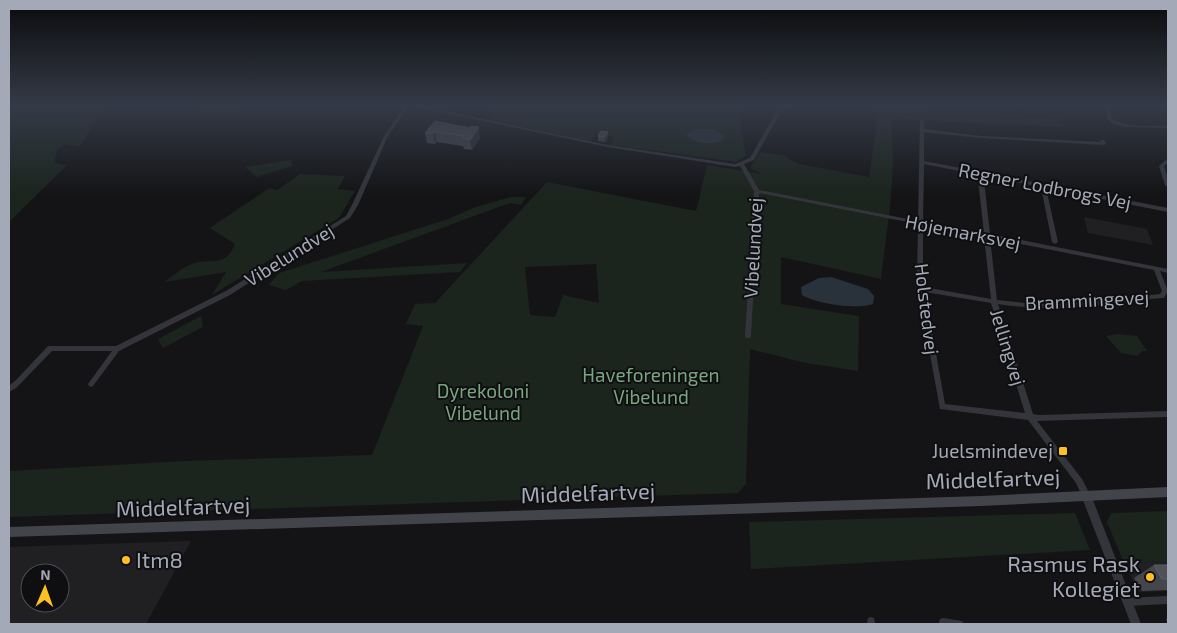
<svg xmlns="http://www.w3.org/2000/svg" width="1177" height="633" font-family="'Exo 2',sans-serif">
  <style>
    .built { fill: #202023; fill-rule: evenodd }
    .green { fill: #1b241d; fill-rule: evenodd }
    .water { fill: #29323b }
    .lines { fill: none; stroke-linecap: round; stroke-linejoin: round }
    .minor { fill: #34353b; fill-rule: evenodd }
    .tertiary { fill: #34353b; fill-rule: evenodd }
    .secondary { fill: #42444b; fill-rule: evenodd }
    .wall { fill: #45454c }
    .shaded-wall { fill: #2d2d32 }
    .building { fill: #4f5058; stroke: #5d5e67 }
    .poi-dot { fill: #ffc022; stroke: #0f0f11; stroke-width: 2 }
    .labels { text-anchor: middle; stroke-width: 4; stroke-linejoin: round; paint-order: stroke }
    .street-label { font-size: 19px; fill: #a4a9b8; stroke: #0f0f11 }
    .park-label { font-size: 19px; fill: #79a57e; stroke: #0f0f11 }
    .poi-label { font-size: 19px; fill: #a4a9b8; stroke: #0f0f11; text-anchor: end }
    .near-street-label { font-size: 22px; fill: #a4a9b8; stroke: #0f0f11 }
    .near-poi-label { font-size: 22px; fill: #a4a9b8; stroke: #0f0f11; text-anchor: start }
  </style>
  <rect width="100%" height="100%" fill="#141416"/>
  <path class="built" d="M1084,217L1147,229L1153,245L1088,233Z
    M191,541L146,624H9V547ZM30,573H60V603H30Z
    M1168,561V591L1139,592L1124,563Z"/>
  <path class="green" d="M9,106H103L80,147L65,144L58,149L54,163L67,165L9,222Z
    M214,106H244L205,117L201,110Z
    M497,106H738L746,156L736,162L612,145L614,137L597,133L590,141L490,120Z
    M876,109L1057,119L1063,127L890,118C898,171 887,226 881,279L781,257V304L859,316L858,371L806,363L750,349L746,484L738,493L9,517V471L184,461L372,455L423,326L406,324L415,304L435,303L547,182L696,211L707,165L762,174L750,168L760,152L782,155L799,164L869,177L876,129ZM596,264L599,303L563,295L555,317L530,315L525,267Z
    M291,160L292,166L257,177L245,167Z
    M300,174L345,176L338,189L355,191L339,218L212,295L226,272L164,282C173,276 185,265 195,263C215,258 225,267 235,244L210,228L269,188L277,190Z
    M510,197H526L521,205L510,203L321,272L467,263L460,272L302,281L286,290L269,285L279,273L448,219L473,208Z
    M201,316L203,327L163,348L158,339Z
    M1117,334L1137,336L1147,351H1142L1137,356L1121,353L1106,336Z
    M1168,511V561L1124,563L1107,522L1111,513Z
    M1075,513L1090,550L751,569L749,522Z"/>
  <path class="water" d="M694,129H712L724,135L721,141C708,145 696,144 686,135Z
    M831,277L868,289L874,296L873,304C858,310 817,304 802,295L801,287L819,278Z"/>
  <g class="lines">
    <path class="minor" d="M405,106H409L388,136L358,205L350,218L230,295L119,351L93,386L91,387L89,386L88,384L112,351H52L21,383L16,388L9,392V386L16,380L48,346H116L226,291L346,216L352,205L384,136Z
      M411,106H421L608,145L735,164L750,158L775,114L782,106H787L779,115L754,160L744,164L759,190L918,221L920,119L924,120V129L981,136L1101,142L1100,140H1104L1106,144L1104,145L981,138L924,132V161L1168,208V212L1046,188L1058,242L1055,244L1052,242L1041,187L924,164L923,222L984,233L978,180L981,178L984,180L990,234L1168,269V273L1160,271L1168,291L1164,298H1162C1126,301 1089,308 1053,308C1034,308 1016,307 998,304L1033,414L1039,415L1168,411V417L1037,421L1082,479L1090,495L1089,498L1086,499L1083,498L1076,483L1028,420L940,409L918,289L917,280L918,224L759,193L751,336L750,338H746L745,336L754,191L740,166L735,167L608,147ZM923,225L984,237L991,299L924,287L923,280ZM990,238L1154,270L1162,291L1160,294L1085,302L1054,304L1024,303L997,300ZM925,292L991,303L1025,413L945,404Z
      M1106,106H1110L1111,118C1125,129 1151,125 1168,126V128L1127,127L1113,124L1107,118Z
      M1166,160H1168V163L1164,166L1168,179V187L1165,185L1159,166Z
      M1168,596V604L1127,606L1124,605L1123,602L1124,599L1127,598Z
      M871,617L874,618L875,624H867L868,618Z
      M943,618L962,621L964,624H939V622L940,619Z"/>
    <path class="tertiary" d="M1086,491L1089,492L1091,495L1141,624H1131L1081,495L1083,492Z"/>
    <path class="secondary" d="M1168,487V497L981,506L9,537V527L981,496Z"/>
  </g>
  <path class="wall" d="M435,121L480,138L472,150L464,149L463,146L437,142L435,144L427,143L425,133Z
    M608,132V138L605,142L598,141V136Z
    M1154,565H1168V590L1142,591L1134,578Z
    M1168,618V624L1166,619Z"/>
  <path class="shaded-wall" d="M479,127L480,138L472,150L470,140Z
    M435,132L437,142L435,144L433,134Z
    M608,132V138L605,142V137Z"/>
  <path class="building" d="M435,121L470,128L471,126L479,127L470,140L462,138L464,136L435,132L433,134L425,133Z
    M601,131L608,132L605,137L598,136Z
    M1154,565H1168V579H1162Z"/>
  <linearGradient id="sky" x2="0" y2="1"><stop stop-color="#0b0b0c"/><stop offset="0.54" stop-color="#343a47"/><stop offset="1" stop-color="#343a47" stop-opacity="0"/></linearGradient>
  <rect width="1177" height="195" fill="url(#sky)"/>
  <g class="poi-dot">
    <rect x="1058" y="446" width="10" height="10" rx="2.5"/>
    <circle cx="126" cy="560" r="5"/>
    <circle cx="1150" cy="577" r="5"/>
  </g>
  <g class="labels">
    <g class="street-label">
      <text transform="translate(1045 186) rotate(11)" y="7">Regner Lodbrogs Vej</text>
      <text transform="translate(963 232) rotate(11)" y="7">Højemarksvej</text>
      <text transform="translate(753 248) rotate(-87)" y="7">Vibelundvej</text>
      <text transform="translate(289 255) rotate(-32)" y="7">Vibelundvej</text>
      <text transform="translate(1087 300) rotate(-3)" y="7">Brammingevej</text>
      <text transform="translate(927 309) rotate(83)" y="7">Holstedvej</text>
      <text transform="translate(1008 347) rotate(73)" y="7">Jellingvej</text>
    </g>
    <g class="park-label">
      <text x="651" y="382">Haveforeningen<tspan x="651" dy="22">Vibelund</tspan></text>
      <text x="483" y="398">Dyrekoloni<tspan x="483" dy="22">Vibelund</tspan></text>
    </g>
    <g class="poi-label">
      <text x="1053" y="458">Juelsmindevej</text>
    </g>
    <g class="near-street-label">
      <text transform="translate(993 479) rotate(-2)" y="8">Middelfartvej</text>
      <text transform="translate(588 493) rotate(-2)" y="8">Middelfartvej</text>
      <text transform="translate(183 507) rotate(-2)" y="8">Middelfartvej</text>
    </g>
    <g class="near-poi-label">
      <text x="136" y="568">Itm8</text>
      <text x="1140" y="572" text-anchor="end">Rasmus Rask<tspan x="1140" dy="25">Kollegiet</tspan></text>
    </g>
  </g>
  <rect width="1177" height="633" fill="none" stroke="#a4a9b8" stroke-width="20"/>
  <g transform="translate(45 588) rotate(2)"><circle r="24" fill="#0f0f11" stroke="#4b4d54"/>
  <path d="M0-4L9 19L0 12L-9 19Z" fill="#ffc022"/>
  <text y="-8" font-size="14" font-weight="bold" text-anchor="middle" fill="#a4a9b8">N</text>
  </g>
</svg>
